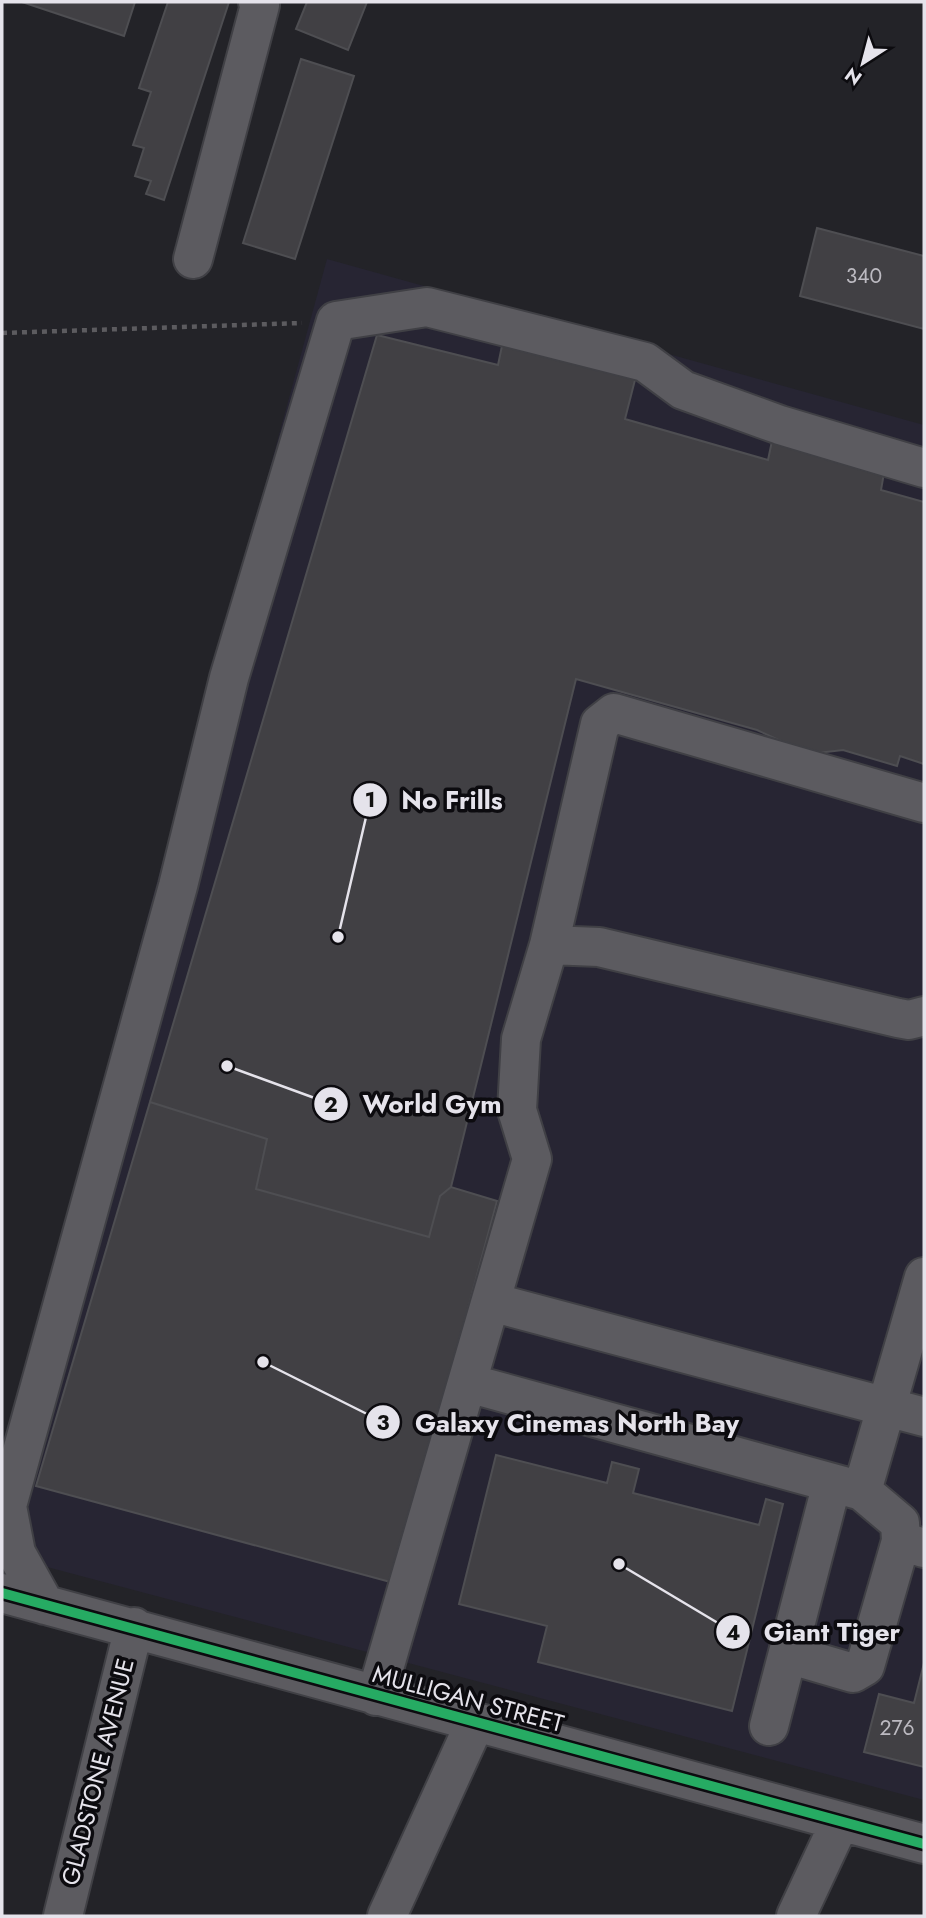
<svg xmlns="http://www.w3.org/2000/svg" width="926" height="1918" font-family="Jost,sans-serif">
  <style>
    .built { fill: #272533 }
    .building { fill: #414044; stroke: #4e4e52; stroke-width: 2 }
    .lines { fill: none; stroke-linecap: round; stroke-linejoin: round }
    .minor-casing { stroke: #404045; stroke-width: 42 }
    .path { stroke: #5c5b5f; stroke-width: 4.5; stroke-dasharray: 5 5; stroke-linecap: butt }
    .minor { stroke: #5c5b60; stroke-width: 38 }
    .cycleway-casing { stroke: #0c0b0f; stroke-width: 15 }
    .cycleway { stroke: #26ab63; stroke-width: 10 }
    .labels { text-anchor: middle; stroke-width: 7; stroke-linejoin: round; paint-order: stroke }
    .number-label { font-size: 21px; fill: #bcbac1 }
    .street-label { font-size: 24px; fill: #e5e3eb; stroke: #0c0b0f }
    .leader { fill: none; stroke: #e5e3eb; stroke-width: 2.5 }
    .callout-dot { fill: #e5e3eb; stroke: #0c0b0f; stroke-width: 2.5 }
    .mark-label { font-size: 21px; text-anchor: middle; font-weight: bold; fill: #111 }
    .callout-label { font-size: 26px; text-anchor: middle; font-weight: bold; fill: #e5e3eb; stroke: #0c0b0f; stroke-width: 7; stroke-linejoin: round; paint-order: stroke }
  </style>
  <rect width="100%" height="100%" fill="#232328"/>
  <path class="built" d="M327,259L924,425V1800L2,1555V1450Z"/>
  <path class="building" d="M22,2H135L124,36Z
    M168,2H229L164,200L146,194L151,181L135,176L144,148L133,145L151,92L139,88Z
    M307,2H367L348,50L296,29Z
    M301,59L354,76L295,259L243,243Z
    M817,228L924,256V329L800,296Z
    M377,335L498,365L503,341L636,376L625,419L768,460L772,441L884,473L881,490L924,502V764L900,756L897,766L843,750L809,754L757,730L576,679L451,1187L440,1196L429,1237L256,1189L267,1139L150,1102Z
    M150,1102L267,1139L256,1189L429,1237L440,1196L451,1187L497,1201L394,1583L36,1486Z
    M496,1455L607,1483L612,1462L639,1469L633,1493L759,1525L766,1499L783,1504L732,1711L538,1662L547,1626L459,1604Z
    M924,1663V1767L864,1752L879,1694L914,1703Z"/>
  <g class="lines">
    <defs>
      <path id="minor" d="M193,259L260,5L258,2
        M549,945L600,724L614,713L924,803
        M491,1302L924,1417
        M468,1383L862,1491L924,1277
        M862,1491L900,1523L901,1541
        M2,1593L924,1844
        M45,1605L16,1553L7,1506L178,886L229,678L336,321L427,307L645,362L683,390L780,425L924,468
        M788,1654L853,1673L865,1666L901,1541L924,1548
        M376,1696L532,1159L517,1110L521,1039L549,945L599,947L898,1018L909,1020L924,1016
        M769,1726L832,1483
        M63,1916L134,1627
        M387,1916L475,1723
        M796,1916L840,1822"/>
    </defs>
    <use href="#minor" class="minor-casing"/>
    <path class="path" d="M2,333L302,323"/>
    <use href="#minor" class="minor"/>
    <defs>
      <path id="cycleway" d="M2,1593L924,1844"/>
    </defs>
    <use href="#cycleway" class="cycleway-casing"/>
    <use href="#cycleway" class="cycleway"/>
  </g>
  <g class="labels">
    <g class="number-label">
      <text x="864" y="283">340</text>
      <text x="897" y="1735">276</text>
    </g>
    <g class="street-label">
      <text transform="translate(468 1699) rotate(15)" y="8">MULLIGAN STREET</text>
      <text transform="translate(98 1772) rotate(-76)" y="8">GLADSTONE AVENUE</text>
    </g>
  </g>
  <path class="leader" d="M338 937L370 800M227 1066L331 1104M263 1362L383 1422M619 1564L733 1632"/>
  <g class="callout-dot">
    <circle cx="338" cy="937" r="7"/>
    <circle cx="227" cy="1066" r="7"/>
    <circle cx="263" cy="1362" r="7"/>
    <circle cx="619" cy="1564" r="7"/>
    <circle cx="370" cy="800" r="18"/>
    <circle cx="331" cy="1104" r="18"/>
    <circle cx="383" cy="1422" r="18"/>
    <circle cx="733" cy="1632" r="18"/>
  </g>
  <g class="mark-label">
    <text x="370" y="807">1</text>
    <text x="331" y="1112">2</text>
    <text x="383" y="1430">3</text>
    <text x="733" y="1640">4</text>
  </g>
  <g class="callout-label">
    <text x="452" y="809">No Frills</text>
    <text x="432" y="1113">World Gym</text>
    <text x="577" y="1432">Galaxy Cinemas North Bay</text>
    <text x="832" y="1641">Giant Tiger</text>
  </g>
  <rect width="926" height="1918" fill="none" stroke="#e5e3eb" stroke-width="7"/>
  <g transform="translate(863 63) rotate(216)" stroke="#0c0b0f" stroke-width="5" paint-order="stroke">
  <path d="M0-5L12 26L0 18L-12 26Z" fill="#e5e3eb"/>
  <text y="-10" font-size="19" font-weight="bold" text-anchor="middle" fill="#e5e3eb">N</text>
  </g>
</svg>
